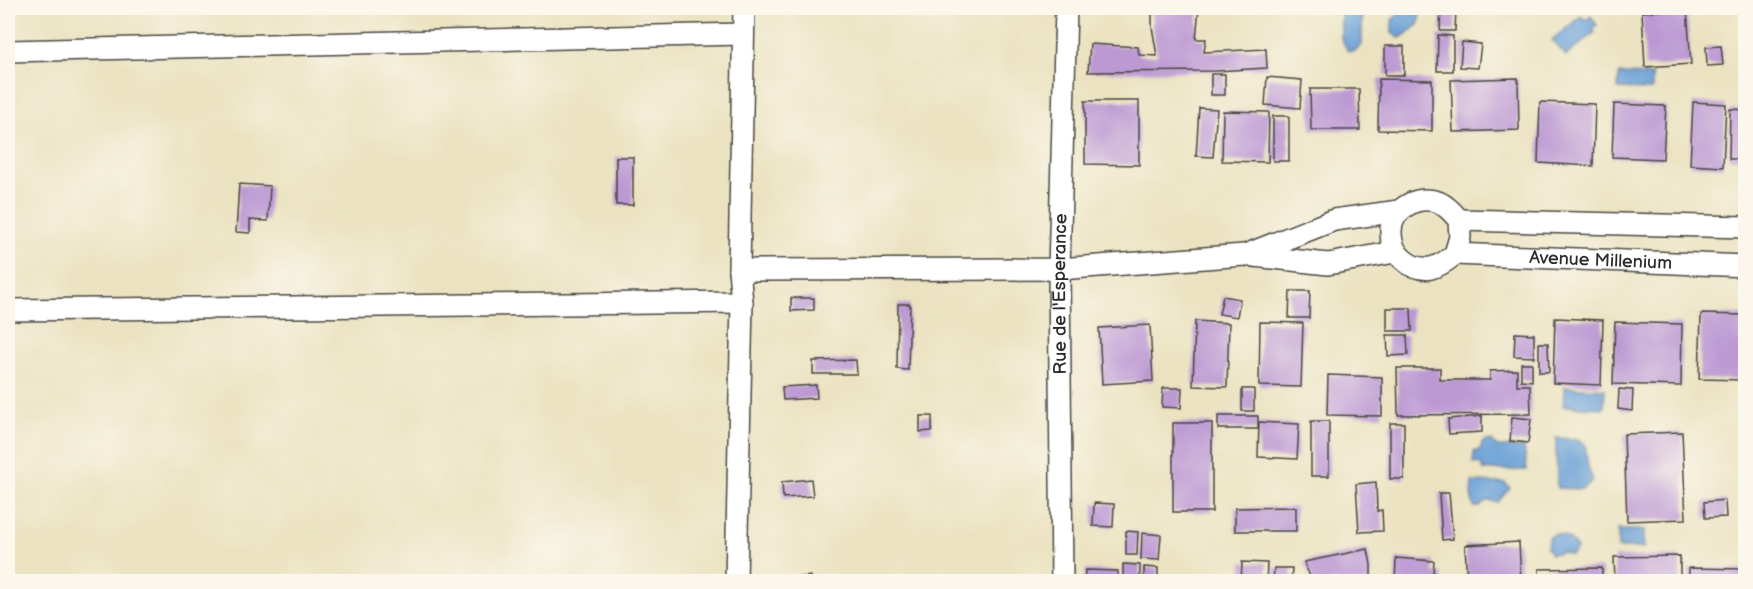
<svg xmlns="http://www.w3.org/2000/svg" width="1753" height="589" font-family="'Balsamiq Sans',sans-serif">
  <style>
    .water { fill: #6aa0d7; stroke: #4a6681; stroke-width: 1.5 }
    .building { fill: #bc99d3 }
    .lines { fill: none; stroke-linecap: round; stroke-linejoin: round }
    .street-casing { stroke: #484641; stroke-width: 24 }
    .street { stroke: #fff; stroke-width: 21 }
    .labels { text-anchor: middle; stroke-width: 4.5; stroke-linejoin: round; paint-order: stroke }
    .street-label { font-size: 18px; fill: #2b2b2b; stroke: #fbf7ec }
  </style>
  <rect width="100%" height="100%" fill="#fbf7ec"/>
  <filter id="ink" filterUnits="userSpaceOnUse"><feTurbulence type="fractalNoise" baseFrequency=".0167" numOctaves="2"/><feDisplacementMap in="SourceGraphic" scale="12" xChannelSelector="R" yChannelSelector="G"/><feConvolveMatrix kernelMatrix="1 2 1 2 8 2 1 2 1" color-interpolation-filters="sRGB"/></filter>
  <filter id="wash" filterUnits="userSpaceOnUse"><feTurbulence type="fractalNoise" baseFrequency=".008" numOctaves="4" result="noise"/><feDisplacementMap in="SourceGraphic" scale="24" xChannelSelector="R" yChannelSelector="G"/><feGaussianBlur stdDeviation="1.35" result="paint"/><feColorMatrix in="noise" values="0 0 0 0 0 0 0 0 0 0 0 0 0 0 0 0 0 1.4 0 .05"/><feComposite in="paint" operator="in"/></filter>
  <g filter="url(#wash)">
    <rect width="100%" height="100%" fill="#eae2c0"/>
    <path class="water" d="M1355,8L1362,9V43L1355,51H1348L1341,38V10Z
      M1412,8L1419,11L1420,19L1418,25C1411,29 1407,35 1399,38L1392,33V20L1400,12Z
      M1581,16L1585,20L1591,16L1597,25L1593,28L1595,32L1566,56L1552,40Z
      M1619,74L1652,75V90L1618,89Z
      M1564,387L1605,389L1604,408L1563,406Z
      M1556,438L1575,439L1585,444L1588,468L1593,480L1583,489L1557,488Z
      M1487,441H1492L1497,447H1524L1527,470H1483L1481,464L1473,463L1474,452L1481,449L1482,443Z
      M1472,482L1505,483L1510,488L1498,502L1486,501L1480,507H1474L1471,495Z
      M1618,530H1644V548H1618Z
      M1555,534C1566,535 1571,540 1577,549L1571,555L1563,552L1551,554L1547,548L1548,537Z"/>
    <g id="blocks">
      <path class="building" d="M1152,8H1199L1196,39H1206L1204,52L1266,49L1267,68L1216,71L1088,72L1090,44L1138,47L1139,55L1157,56L1152,27Z
        M1441,8L1456,9L1455,31H1440Z
        M1687,9L1691,64L1645,67L1642,12Z
        M1438,35L1453,36V71H1437Z
        M1462,42L1481,44L1478,68L1460,67Z
        M1385,46H1404V75H1385Z
        M1721,46L1723,65L1707,66L1706,47Z
        M1211,74H1225V95H1211Z
        M1267,77L1302,80L1300,108L1265,105Z
        M1518,78L1519,130L1453,132L1451,80Z
        M1379,79L1432,80V131L1378,130Z
        M1310,89H1359L1360,130H1311Z
        M1085,101H1139V165L1085,164Z
        M1540,102L1595,104L1593,166L1538,163Z
        M1693,102L1726,104L1723,167L1690,165Z
        M1614,104L1666,106L1663,159L1612,157Z
        M1199,108L1217,109L1213,157L1196,156Z
        M1730,109L1746,110V159H1729Z
        M1223,111L1269,112L1268,162L1222,161Z
        M1273,116H1289V161H1273Z
        M616,157H633V205H616Z
        M239,184L270,186L268,221L250,220V233L236,232Z
        M1290,291H1310L1309,318H1289Z
        M1223,296L1240,299L1237,317L1219,314Z
        M791,298H814V310L791,311Z
        M898,304H910L908,370L897,369Z
        M1387,308H1411L1412,331H1387Z
        M1701,314L1746,315V380L1699,379Z
        M1555,318L1603,320L1601,385L1553,383Z
        M1195,321L1229,323L1227,387L1193,386Z
        M1260,322L1303,323L1301,387L1259,386Z
        M1615,322L1682,324L1681,386L1613,384Z
        M1150,325L1153,381L1102,384L1099,328Z
        M1515,333L1534,334V357L1514,356Z
        M1387,335H1407L1408,355L1388,356Z
        M1539,343H1548L1549,372H1539Z
        M856,360L857,374H813V361Z
        M1521,363H1532V381L1521,380Z
        M1397,368H1440V380H1490V371L1517,370V385H1530L1531,414L1398,415Z
        M1328,375L1382,377V416L1327,415Z
        M816,385L817,398L783,400L782,387Z
        M1163,388H1182L1181,408L1162,407Z
        M1242,389H1254V411H1242Z
        M1619,389L1633,390L1632,411L1618,409Z
        M920,416H932V431L920,432Z
        M1218,416H1258V429H1218Z
        M1482,416V432L1449,434L1448,419Z
        M1512,417L1531,419L1528,443L1510,441Z
        M1311,421H1329V476H1311Z
        M1259,422L1299,424L1297,459L1258,457Z
        M1173,423H1212V512H1173Z
        M1390,423H1404V479H1390Z
        M1682,432L1686,519L1627,521L1624,434Z
        M811,479L813,496L783,498L782,482Z
        M1376,482L1377,511L1382,510L1383,531L1359,532L1356,484Z
        M1439,493H1449L1453,539L1442,540Z
        M1725,500L1726,517L1705,518L1704,502Z
        M1094,503L1114,504L1113,527L1093,526Z
        M1296,507V531H1235V508Z
        M1126,531L1138,532L1137,555H1126Z
        M1142,533L1161,535L1159,560L1141,559Z
        M1519,542L1521,582H1467L1465,545Z
        M1368,549L1371,565V582H1312L1304,562Z
        M1680,556V582H1615L1614,557Z
        M1396,558L1434,561L1433,573H1442V582H1395Z
        M1242,562L1267,563L1266,582H1241Z
        M1123,564L1140,565V582H1123Z
        M1144,567L1158,568V582H1144Z
        M1274,568H1292L1291,582H1273Z
        M1602,568V582H1539V569Z
        M1689,568L1746,569V582H1689Z
        M1085,570L1118,571V582H1084Z
        M811,576L812,582H784L783,579Z"/>
    </g>
  </g>
  <g filter="url(#ink)">
    <use href="#blocks" fill-opacity="0" stroke="#484641" stroke-width="1.5"/>
    <g class="lines">
      <defs>
        <g id="street">
          <path d="M8,51L743,34"/>
          <path d="M1459,220L1746,227"/>
          <path d="M1248,254L1334,220L1399,211"/>
          <path id="s1" d="M1455,254L1460,237L1459,220C1453,213 1446,205 1438,202C1417,194 1390,210 1391,233C1391,254 1410,271 1431,268C1440,266 1448,260 1455,254L1746,266"/>
          <path d="M739,270L1059,269L1244,255L1328,264L1395,252"/>
          <path d="M8,310L742,302"/>
          <path d="M736,582L742,302L739,270L744,8"/>
          <path id="s2" d="M1062,582L1059,269L1066,8"/>
        </g>
      </defs>
      <use href="#street" class="street-casing"/>
      <use href="#street" class="street"/>
    </g>
  </g>
  <g class="labels">
    <g class="street-label">
      <text dy="6" stroke="none"><textPath href="#s1" startOffset="362">Avenue Millenium</textPath></text>
      <text dy="6" stroke="none"><textPath href="#s2" startOffset="288">Rue de l'Esperance</textPath></text>
    </g>
  </g>
  <rect width="1753" height="589" fill="none" stroke="#fbf7ec" stroke-width="30"/>
</svg>
